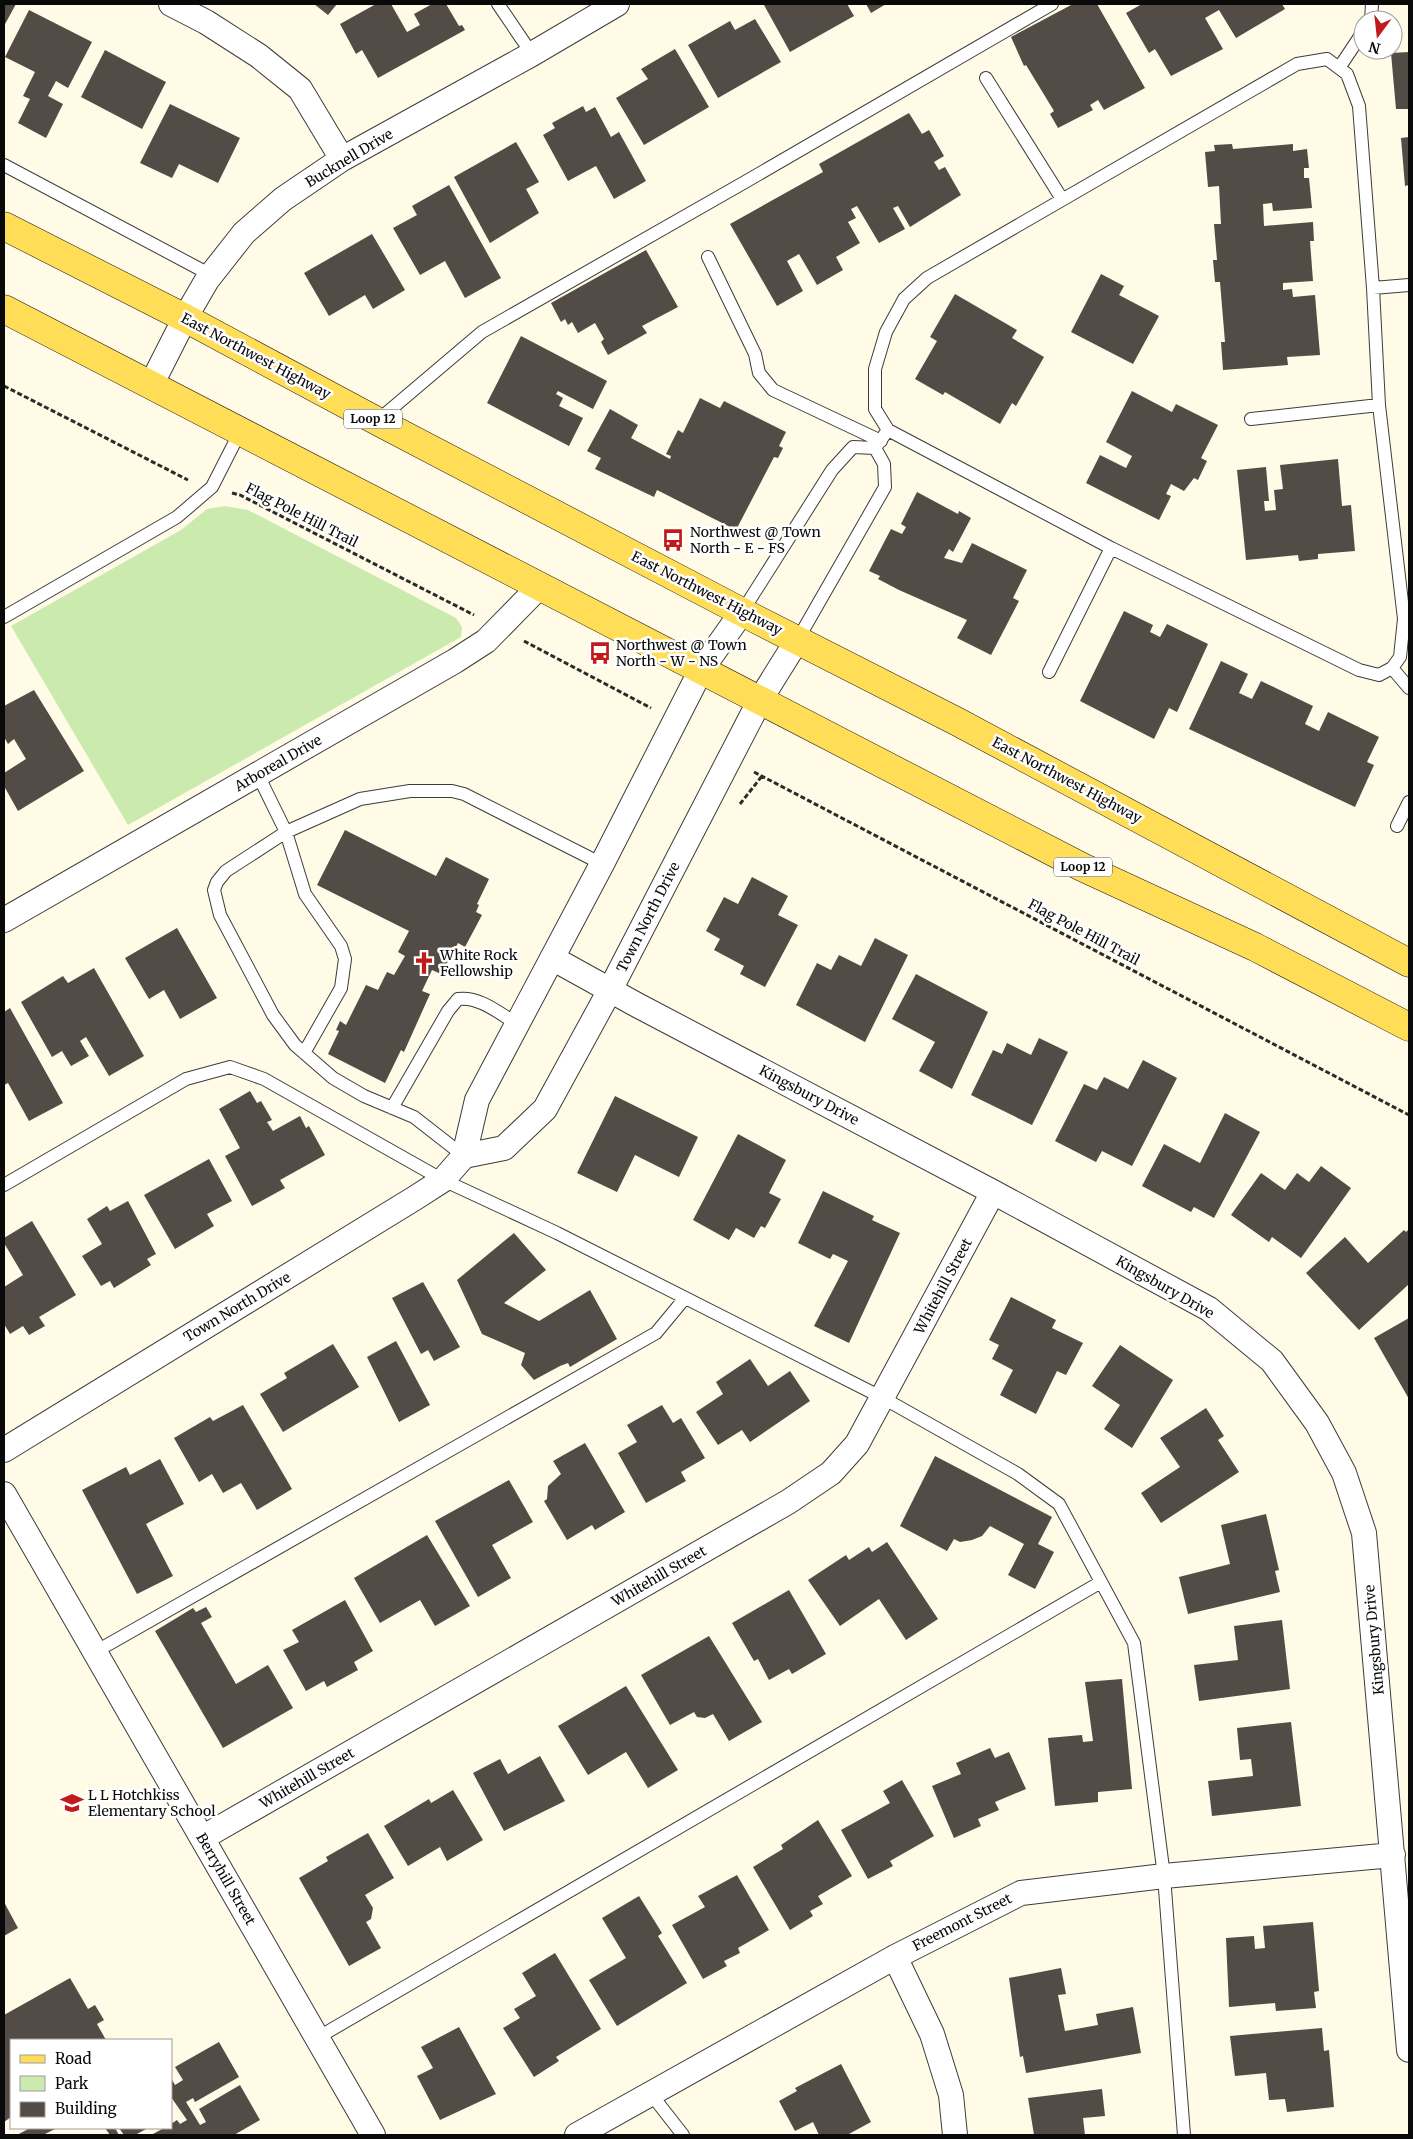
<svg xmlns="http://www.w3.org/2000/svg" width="1413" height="2139" font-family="Merriweather,serif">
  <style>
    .green { fill: #cbebae }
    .building { fill: #534b45 }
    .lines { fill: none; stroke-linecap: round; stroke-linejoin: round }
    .service-casing { stroke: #3c3c3c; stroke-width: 14 }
    .minor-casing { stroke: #3c3c3c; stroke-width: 26 }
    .primary-casing { stroke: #1a1a1a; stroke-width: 29 }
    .path { stroke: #2b2b2b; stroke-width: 3; stroke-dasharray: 5 2.5; stroke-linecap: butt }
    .service { stroke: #fff; stroke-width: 12 }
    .minor { stroke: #fff; stroke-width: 24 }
    .primary { stroke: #ffdd56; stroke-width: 28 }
    .labels { text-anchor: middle; stroke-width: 5; stroke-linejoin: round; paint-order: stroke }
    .shield { fill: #fff; stroke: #535353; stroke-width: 1 }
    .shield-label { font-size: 12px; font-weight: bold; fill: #090909 }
    .street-label { font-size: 14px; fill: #090909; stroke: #fff }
    .poi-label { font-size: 14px; fill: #090909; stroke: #fff; text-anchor: start }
  </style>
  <rect width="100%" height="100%" fill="#fffbe6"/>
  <path class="green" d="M225,506L248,510L456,618L462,627L461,637L128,825L11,626L181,530L207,509Z"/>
  <path class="building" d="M4,4H16L4,26Z
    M314,4H337L328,15Z
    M376,4H391L407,32L420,25L414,14L432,4H446L459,26L462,25L465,30L378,78L362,50L356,54L340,24Z
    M766,4H847L854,16L790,52L764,5Z
    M866,4H886L871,13Z
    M1073,4H1097L1145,88L1104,110L1098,100L1090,105L1093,110L1058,128L1050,114L1054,111L1026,65L1024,66L1011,37Z
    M1142,4H1282L1285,9L1236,38L1219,10L1205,18L1223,49L1171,76L1155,49L1149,53L1126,13Z
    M29,10L92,42L68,88L56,81L48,96L63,104L46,138L18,123L30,99L23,96L35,72L5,57Z
    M755,19L781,62L718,98L688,45L730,21L735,30Z
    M675,49L709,107L644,145L616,98L648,79L641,69Z
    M105,50L166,82L142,129L81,97Z
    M1409,52V109H1396L1391,53Z
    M170,104L240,138L218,183L179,164L172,178L140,163Z
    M583,106L586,112L595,107L611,137L619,132L646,181L614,199L596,166L568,181L543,135L555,128L552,123Z
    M909,113L922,134L929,130L944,156L934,162L939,170L945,167L961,195L910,227L898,206L893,208L905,229L879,243L857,206L851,209L856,218L848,222L860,243L836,257L843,270L817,285L799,254L787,261L803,291L777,306L730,224L823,172L819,164Z
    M1409,137V185L1405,186L1401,138Z
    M516,142L539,182L526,189L539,213L490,243L454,177Z
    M1232,144L1233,149L1293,144V151L1307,149L1309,168H1304V178H1309L1312,208L1273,211L1272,203L1263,204L1264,226L1313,222L1314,241H1310L1313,281L1283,283V290L1292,289L1293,297L1315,295L1320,355L1287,357L1288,365L1223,370L1221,342H1225L1220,282H1215L1213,260H1217L1214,224H1221L1219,186L1208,187L1205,152L1215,151L1214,145Z
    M449,185L501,278L465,298L445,261L420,275L393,228L417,215L412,206Z
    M372,234L405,290L373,309L365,295L329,316L304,273Z
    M646,250L678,307L642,326L647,333L608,355L601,342L604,339L595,323L578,333L572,322L568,325L565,319L561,322L551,303Z
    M1101,274L1124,286L1119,295L1159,316L1133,364L1071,332Z
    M955,294L1017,330L1012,338L1044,357L1016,406L1012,403L1000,424L945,392L943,395L915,379L937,341L930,337Z
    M521,336L607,381L593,409L558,391L556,394L563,398L559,406L583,418L569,446L487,403Z
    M1132,391L1172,412L1176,404L1218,425L1201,458L1207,461L1198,480L1194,478L1184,491L1171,484L1166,494L1171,496L1159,520L1086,483L1100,455L1126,468L1132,456L1106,442Z
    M700,398L720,408L724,401L786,432L779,446L783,448L778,458L774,457L736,530L657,490L654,497L595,469L601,458L587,451L610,409L638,425L631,438L670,459L671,456L666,454L678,430L683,433Z
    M1338,459L1342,506L1351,505L1355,551L1318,554V559L1299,561L1298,555L1246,560L1237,470L1266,467L1269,501H1264L1265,511L1276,510L1274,490L1283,489L1280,465Z
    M917,492L958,514L959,511L971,518L953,552L949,549L944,558L962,563L972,543L1027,570L1013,598L1019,601L991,655L957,638L967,620L899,590L878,579L880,576L869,571L891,529L902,534L906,527L901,524Z
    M1124,611L1153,625L1150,632L1160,637L1167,624L1208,644L1177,712L1169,708L1154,739L1080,701Z
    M1221,661L1248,674L1239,693L1252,699L1261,681L1313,706L1305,724L1319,731L1328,712L1379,737L1367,762L1374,765L1355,807L1189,729Z
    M34,690L84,771L18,811L4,786V773L26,759L14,739L8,744L4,737V706Z
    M345,830L436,876L446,857L489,879L477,904L479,905L476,912L482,915L465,947L458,943L441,974L432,970L422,991L430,994L404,1052L401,1050L385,1083L328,1054L339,1031L336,1030L340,1021L346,1025L366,985L378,990L387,972L394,975L405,956L398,952L409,931L317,885Z
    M752,877L788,896L778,915L798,925L765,987L740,974L744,966L714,950L720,939L706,931L724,897L738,904Z
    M177,928L217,998L180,1019L164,990L149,999L125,958Z
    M875,938L908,955L865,1042L796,1005L817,963L831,970L839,955L861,966Z
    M94,968L144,1056L109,1076L86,1037L80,1041L89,1056L71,1066L62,1051L52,1057L21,1002L63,976L68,983Z
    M916,974L988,1012L952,1089L919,1071L935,1042L892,1019Z
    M10,1008L63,1103L29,1121L8,1083L4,1085V1012Z
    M1039,1038L1068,1052L1032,1125L971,1095L993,1050L1002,1054L1007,1043L1031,1055Z
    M1143,1060L1177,1078L1132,1166L1102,1151L1096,1162L1055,1141L1084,1084L1097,1090L1104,1077L1128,1089Z
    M250,1091L257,1103L261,1101L272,1120L267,1122L273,1131L300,1116L306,1128L309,1126L325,1155L280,1180L285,1188L252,1206L225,1156L240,1148L219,1109Z
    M615,1096L698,1137L679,1177L635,1155L617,1192L577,1173Z
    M1225,1113L1260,1132L1214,1218L1194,1207L1191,1212L1142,1186L1164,1144L1200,1163Z
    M738,1134L786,1160L769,1193L781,1199L765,1228L761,1226L754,1238L736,1228L729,1240L693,1220Z
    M209,1159L232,1201L207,1214L214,1226L175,1249L144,1195Z
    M1321,1166L1351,1188L1301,1258L1272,1237L1269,1242L1231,1215L1261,1173L1285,1190L1297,1173L1309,1182Z
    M823,1191L874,1216L872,1220L900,1233L849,1343L814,1326L848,1261L833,1254L830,1259L798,1243Z
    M128,1201L156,1254L147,1259L151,1265L114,1288L110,1281L101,1286L82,1256L102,1244L87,1219L107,1206L110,1211Z
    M32,1221L76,1295L39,1317L45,1326L29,1335L23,1326L10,1334L4,1324V1287L23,1275L4,1243V1238Z
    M1409,1229V1284L1359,1330L1306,1273L1345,1237L1368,1263L1404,1230L1406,1232Z
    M514,1233L546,1270L504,1303L539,1321L590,1290L617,1339L570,1367L568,1363L560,1366L534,1380L521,1365L525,1353L482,1334L457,1280Z
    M423,1282L460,1347L434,1361L428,1350L421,1354L392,1298Z
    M1011,1297L1056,1320L1052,1328L1083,1343L1066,1375L1057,1371L1036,1414L1000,1395L1013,1370L992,1359L999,1345L989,1340Z
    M1409,1318V1399L1374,1338Z
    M396,1341L430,1405L399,1422L367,1357Z
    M333,1344L359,1387L283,1432L260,1394L287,1378L284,1373Z
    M1120,1345L1173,1380L1132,1448L1104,1429L1120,1405L1092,1386Z
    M750,1359L768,1386L790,1371L810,1401L750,1442L742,1430L718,1445L696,1412L723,1394L716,1382Z
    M243,1405L292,1489L257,1510L241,1483L223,1493L212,1474L199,1482L174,1438L210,1417L213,1421Z
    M662,1405L673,1423L681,1418L705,1458L681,1472L686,1481L646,1503L618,1453L637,1442L627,1425Z
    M1206,1408L1224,1436L1218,1440L1239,1472L1161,1523L1141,1493L1180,1467L1160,1438Z
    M585,1443L625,1512L595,1530L592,1525L567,1540L544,1501L547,1499L548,1486L561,1474L553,1461Z
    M935,1456L1052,1517L1038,1544L1054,1552L1035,1589L1008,1575L1024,1544L990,1526L982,1536L972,1540L960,1542L954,1539L947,1551L900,1526Z
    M160,1459L184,1504L146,1524L173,1576L137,1594L82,1490L126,1467L130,1475Z
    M509,1480L533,1522L492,1545L511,1578L478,1597L435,1521Z
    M1266,1514L1279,1570L1275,1571L1280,1592L1188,1614L1179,1577L1230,1564L1221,1525Z
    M427,1535L470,1606L435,1626L420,1600L380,1623L354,1578Z
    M887,1542L938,1619L906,1640L879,1599L840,1626L808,1580L846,1555L849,1560L869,1547L872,1552Z
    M789,1590L826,1654L792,1674L789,1669L769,1680L758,1659L754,1661L732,1623Z
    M345,1600L373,1651L354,1662L358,1670L327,1687L324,1681L306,1691L283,1650L299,1642L292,1630Z
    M206,1607L212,1617L201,1623L236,1684L268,1665L293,1708L223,1748L155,1631L193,1608L196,1612Z
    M1282,1620L1290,1689L1199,1701L1194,1665L1238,1660L1234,1626Z
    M709,1636L762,1722L729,1741L713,1714L705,1718L697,1717L694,1712L670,1725L641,1675Z
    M1122,1679L1132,1789L1098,1792V1802L1055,1806L1048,1738L1082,1735L1083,1742L1093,1741L1085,1682Z
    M626,1686L678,1770L648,1788L626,1752L588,1775L558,1726Z
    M1291,1722L1301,1806L1212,1816L1208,1781L1253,1776L1251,1759L1240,1760L1237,1728Z
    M990,1748L995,1758L1009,1752L1026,1789L995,1802L999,1810L978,1819L981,1826L954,1838L932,1786L961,1774L956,1763Z
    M540,1756L565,1801L504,1831L473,1773L500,1759L508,1774Z
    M902,1780L934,1836L890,1861L893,1866L868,1879L841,1830L890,1803L883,1791Z
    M453,1790L483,1840L447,1861L440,1847L408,1866L384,1826L429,1799L431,1803Z
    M818,1820L852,1876L818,1896L823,1904L810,1911L813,1916L790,1930L753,1867L783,1849L781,1845Z
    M368,1833L394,1878L365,1895L373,1908L371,1919L366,1922L381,1948L349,1966L299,1878L328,1861L326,1857Z
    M737,1875L769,1930L738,1948L740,1953L724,1961L727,1966L703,1979L672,1925L705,1907L698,1896Z
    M639,1896L662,1933L658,1936L687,1983L617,2026L589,1980L626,1958L602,1918Z
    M4,1902L18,1928L4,1936Z
    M1313,1922L1319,1991L1314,1992L1316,2008L1276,2011L1275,2003L1229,2007L1226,1938L1254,1936L1255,1949L1265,1948L1263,1926Z
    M555,1953L601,2029L556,2057L559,2061L534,2077L503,2028L520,2018L514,2009L536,1996L522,1973Z
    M1061,1968L1066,1994L1058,1995L1065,2031L1098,2025L1096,2014L1133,2007L1141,2053L1026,2073L1023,2056L1020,2057L1009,1978Z
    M70,1978L88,2009L95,2005L104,2020L97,2024L106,2040H11V2117L4,2122V2015Z
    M459,2027L496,2094L440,2120L417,2076L433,2068L421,2047Z
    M1322,2028L1324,2051L1329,2050L1334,2107L1287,2112L1285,2099L1269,2100L1266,2073L1235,2076L1230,2036Z
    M219,2042L239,2077L195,2102L193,2098L186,2102L200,2125L206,2122L199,2109L240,2085L260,2120L234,2135H151L164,2128H171V2124L177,2120L180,2124L187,2120L171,2097V2078L175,2085L183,2080L175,2067Z
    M841,2064L871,2122L847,2135H819L813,2122L795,2131L779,2101L797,2091L795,2088Z
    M1102,2089L1105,2116L1083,2118L1085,2135H1034L1028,2098Z
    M30,2128H57L43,2135H17Z
    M105,2128H115L119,2135H110Z
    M119,2128H148L135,2135H124Z"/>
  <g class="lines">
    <defs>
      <path id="service" d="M498,4L532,54
        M1371,20L1372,4
        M1339,68L1363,32
        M986,78L1062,199
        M4,165L211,275
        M708,257L755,354L759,373L773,390L881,441
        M1373,288L1409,285
        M1251,419L1379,405
        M377,421L482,332L745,182L1052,4
        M875,448L888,430L875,409V369L886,332L904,299L927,278L1297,64L1327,59L1347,74L1359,106L1373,288L1379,405L1404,619L1400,657L1392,668L1379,675L1359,670L1111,548L888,430
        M742,612L832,470L853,447L875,448L884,464L885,487L798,639
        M4,617L177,517L212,487L240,432
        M1392,668L1409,688
        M1049,672L1111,548
        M258,775L286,832L305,894L341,946L345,959L341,988L304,1053
        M1397,826L1409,802
        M392,1108L448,1011L458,999C479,996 499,1013 517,1024
        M464,1156L414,1117L364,1096L333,1078L295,1045L273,1015L220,915L214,890L217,882L226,871L286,832L360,799L410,791H452L464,794L602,864
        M4,1185L186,1079L230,1067L264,1079L443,1180L557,1233L883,1398L1018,1474L1059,1504L1134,1643L1164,1876L1184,2135
        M95,1652L656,1333L685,1298
        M317,2038L1101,1582
        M651,2094L683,2135"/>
      <path id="minor" d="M171,4L206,22L259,56L300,89L342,159
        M151,385L185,318L207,280L244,233L283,199L342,159L532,54L617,4
        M4,920L455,661L486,641L539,587
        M552,958L637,1005L993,1192L1209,1309L1272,1361L1317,1423L1344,1473L1364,1533L1409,2050
        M464,1156L504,1148L545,1109L610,990L760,700L798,639
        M4,1450L415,1198L443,1180L464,1156L477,1100L602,864L701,670L742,612
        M4,1494L373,2135
        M202,1838L788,1502L831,1473L857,1444L993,1192
        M895,1957L932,2034L951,2095L955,2135
        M577,2135L895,1957L1021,1893L1164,1876L1393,1855"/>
      <path id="primary" d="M4,226L185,318L377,421L742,612L956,721L1409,963
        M4,309L1082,867L1255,947L1409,1027"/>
    </defs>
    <use href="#service" class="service-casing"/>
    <use href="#minor" class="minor-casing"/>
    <use href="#primary" class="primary-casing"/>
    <path class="path" d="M4,386L188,480
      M232,493L240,495L474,615
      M524,641L651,708
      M754,772L1409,1115
      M740,804L762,776"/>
    <use href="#service" class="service"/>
    <use href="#minor" class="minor"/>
    <use href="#primary" class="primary"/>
  </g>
  <defs>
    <symbol id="bus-bare" viewBox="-9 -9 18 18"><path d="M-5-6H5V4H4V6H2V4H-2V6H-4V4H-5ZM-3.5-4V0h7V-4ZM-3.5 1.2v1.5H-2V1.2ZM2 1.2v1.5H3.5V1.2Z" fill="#c11a1b" stroke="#fff" stroke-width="2.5" paint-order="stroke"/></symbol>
    <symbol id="church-bare" viewBox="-9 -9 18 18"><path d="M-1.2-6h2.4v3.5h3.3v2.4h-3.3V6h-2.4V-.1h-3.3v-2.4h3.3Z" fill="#c11a1b" stroke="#fff" stroke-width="2.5" paint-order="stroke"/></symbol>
    <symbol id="school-bare" viewBox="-9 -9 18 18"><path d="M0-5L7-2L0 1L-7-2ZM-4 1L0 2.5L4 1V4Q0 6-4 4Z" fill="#c11a1b" stroke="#fff" stroke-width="2.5" paint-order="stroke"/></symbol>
  </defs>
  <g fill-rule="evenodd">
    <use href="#bus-bare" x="657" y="524" width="32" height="32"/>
    <use href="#bus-bare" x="584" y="637" width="32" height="32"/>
    <use href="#church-bare" x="408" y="947" width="32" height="32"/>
    <use href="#school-bare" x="56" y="1787" width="32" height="32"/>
  </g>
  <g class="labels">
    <g class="shield">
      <rect x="344" y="409.5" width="58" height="19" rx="4"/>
      <rect x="1054" y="857.5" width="58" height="19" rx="4"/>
    </g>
    <g class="shield-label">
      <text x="373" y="423">Loop 12</text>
      <text x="1083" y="871">Loop 12</text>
    </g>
    <g class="street-label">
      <text transform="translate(349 158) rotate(-31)" y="5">Bucknell Drive</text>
      <text transform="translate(256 356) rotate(28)" y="5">East Northwest Highway</text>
      <text transform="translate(302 515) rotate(27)" y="5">Flag Pole Hill Trail</text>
      <text transform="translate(707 593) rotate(27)" y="5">East Northwest Highway</text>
      <text transform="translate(278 763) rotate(-30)" y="5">Arboreal Drive</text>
      <text transform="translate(1067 780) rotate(28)" y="5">East Northwest Highway</text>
      <text transform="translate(648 917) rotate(-63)" y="5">Town North Drive</text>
      <text transform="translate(1084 932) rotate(28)" y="5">Flag Pole Hill Trail</text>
      <text transform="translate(809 1095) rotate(28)" y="5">Kingsbury Drive</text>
      <text transform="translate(943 1286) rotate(-62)" y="5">Whitehill Street</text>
      <text transform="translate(1165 1287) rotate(30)" y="5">Kingsbury Drive</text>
      <text transform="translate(237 1307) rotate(-31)" y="5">Town North Drive</text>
      <text transform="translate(659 1576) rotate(-30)" y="5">Whitehill Street</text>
      <text transform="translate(1374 1640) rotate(-95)" y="5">Kingsbury Drive</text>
      <text transform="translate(307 1778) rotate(-30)" y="5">Whitehill Street</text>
      <text transform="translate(226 1879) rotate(60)" y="5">Berryhill Street</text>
      <text transform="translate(962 1922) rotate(-27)" y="5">Freemont Street</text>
    </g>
    <g class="poi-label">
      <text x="690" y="537">Northwest @ Town<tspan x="690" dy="16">North - E - FS</tspan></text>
      <text x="616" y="650">Northwest @ Town<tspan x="616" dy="16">North - W - NS</tspan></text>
      <text x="440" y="960">White Rock<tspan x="440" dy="16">Fellowship</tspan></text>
      <text x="88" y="1800">L L Hotchkiss<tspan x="88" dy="16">Elementary School</tspan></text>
    </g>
  </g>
  <rect width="1413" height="2139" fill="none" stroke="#090909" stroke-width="10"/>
  <rect x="10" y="2039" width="162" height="90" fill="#ffffff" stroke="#9d9d9d"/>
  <rect x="20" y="2055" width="25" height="8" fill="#ffdd56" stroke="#9d9d9d"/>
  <text x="55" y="2064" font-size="15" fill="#090909">Road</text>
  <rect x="20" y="2076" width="25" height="15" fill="#cbebae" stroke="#9d9d9d"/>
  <text x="55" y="2089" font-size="15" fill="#090909">Park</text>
  <rect x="20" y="2102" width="25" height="15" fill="#534b45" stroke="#9d9d9d"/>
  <text x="55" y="2114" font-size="15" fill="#090909">Building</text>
  <g transform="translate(1378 35) rotate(195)"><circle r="24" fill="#ffffff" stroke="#9d9d9d"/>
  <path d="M0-4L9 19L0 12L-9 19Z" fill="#c11a1b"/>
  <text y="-8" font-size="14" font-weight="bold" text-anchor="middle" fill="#090909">N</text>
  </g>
</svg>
